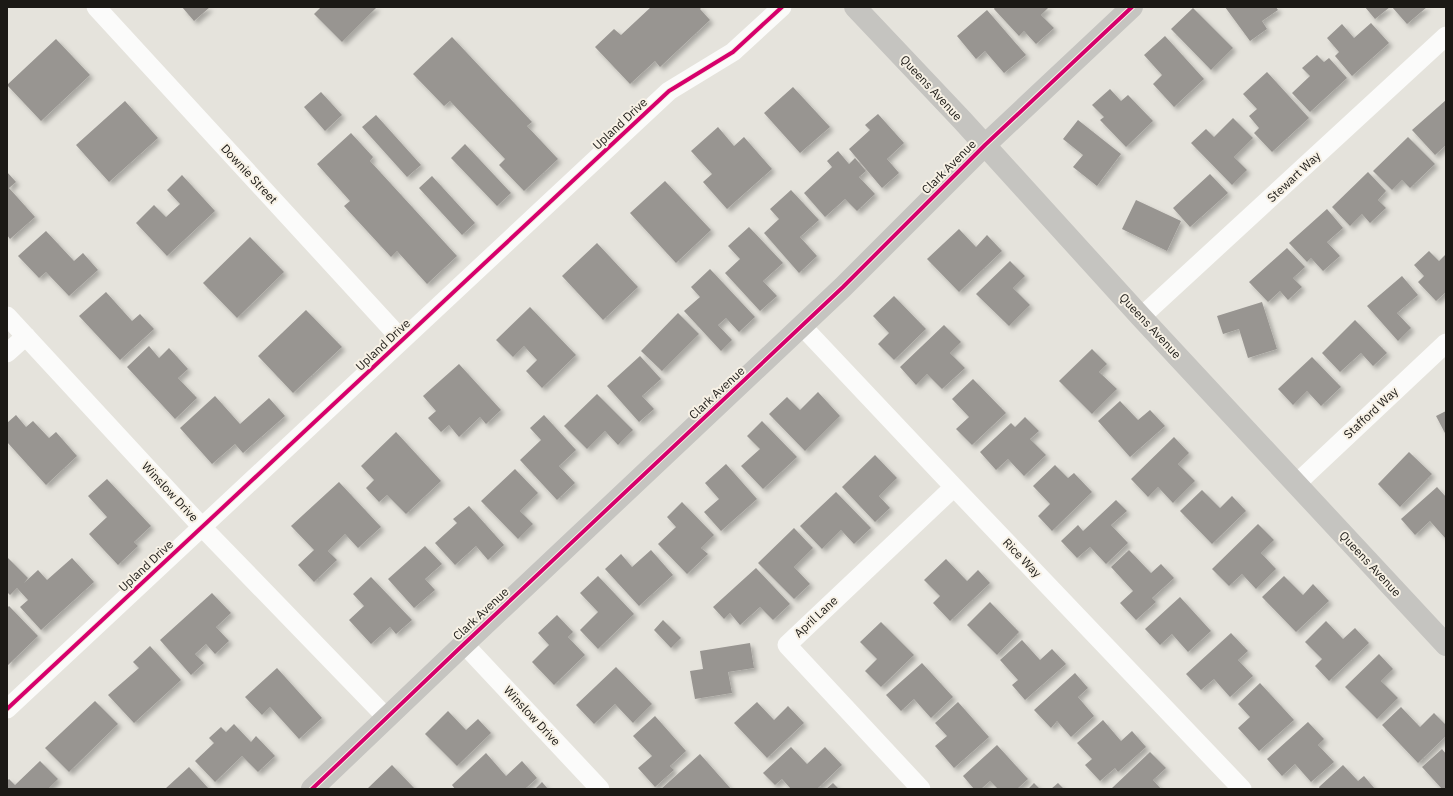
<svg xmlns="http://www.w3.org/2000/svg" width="1453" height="796" font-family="'IBM Plex Sans',sans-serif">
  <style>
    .building { fill: #989591; filter: url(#shadow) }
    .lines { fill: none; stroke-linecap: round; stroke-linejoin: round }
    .street { stroke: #fbfbfa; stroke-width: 19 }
    .secondary { stroke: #c5c4c0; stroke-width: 22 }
    .cycleway-casing { stroke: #f7f1e5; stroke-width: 6 }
    .cycleway { stroke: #d6006c; stroke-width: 4 }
    .labels { text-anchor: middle; stroke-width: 4; stroke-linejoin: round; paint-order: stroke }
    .street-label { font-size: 12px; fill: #1b1915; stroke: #f7f1e5 }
  </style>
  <defs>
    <filter id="shadow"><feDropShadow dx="3.5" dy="3.5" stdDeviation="2" flood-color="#0004"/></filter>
  </defs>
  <rect width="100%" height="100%" fill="#e5e3dc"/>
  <path class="building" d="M182,7H210L194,21Z
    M321,7H377L342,42L314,14Z
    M651,7H702L700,9L710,20L660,67L655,61L630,84L595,47L614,29L621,35Z
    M995,7H1049L1041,15L1054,28L1036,44L1024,31L1019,36L994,9Z
    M1225,7H1276L1278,10L1262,21L1267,29L1250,41Z
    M1365,7H1390L1375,19Z
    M1392,7H1427L1407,24Z
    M1193,8L1233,48L1211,70L1171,29Z
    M987,10L1026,55L1004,73L985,51L976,59L957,36Z
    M1371,23L1389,43L1352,76L1335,56L1339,52L1327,38L1342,24L1354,38Z
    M1165,36L1204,79L1174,107L1153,84L1162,75L1144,55Z
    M452,37L532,122L527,126L558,159L524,191L499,165L505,159L450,101L444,106L413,74Z
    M56,39L90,75L41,121L7,85Z
    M1317,55L1324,62L1329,58L1347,78L1310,112L1292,93L1310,76L1302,68Z
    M1267,72L1309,118L1272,152L1254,133L1259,128L1249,116L1257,109L1243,94Z
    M793,87L830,127L800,153L764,113Z
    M1110,89L1121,101L1128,95L1153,121L1126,147L1100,120L1104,117L1092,105Z
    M321,92L342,115L325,131L304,107Z
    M1446,100V145L1435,155L1412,130Z
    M125,101L158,138L109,182L76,145Z
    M878,114L904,143L887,159L899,173L882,188L849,149L870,130L865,125Z
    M376,115L421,165L407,177L362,127Z
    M1233,118L1253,138L1234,157L1247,170L1232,185L1191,143L1206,129L1214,137Z
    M1078,120L1121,154L1097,186L1073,167L1083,155L1063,139Z
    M718,127L734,146L744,137L772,169L727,209L703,182L712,174L691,151Z
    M351,133L373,157L370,161L457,256L427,284L397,251L391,257L344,206L350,201L317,164Z
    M1408,137L1435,164L1410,188L1402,180L1392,190L1373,171Z
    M465,144L511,193L497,206L451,158Z
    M838,151L849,164L855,158L866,171L859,177L875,194L857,211L845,199L825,217L804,193L832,167L827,161Z
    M7,172L16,182L9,188L35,217L10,239L7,235Z
    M1368,172L1386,191L1378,200L1386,208L1370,223L1362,214L1350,226L1332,207Z
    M1210,174L1228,193L1190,227L1173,208Z
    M182,175L215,211L167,256L136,223L154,205L166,217L180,204L167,190Z
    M432,176L475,223L462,235L419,188Z
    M665,181L711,230L676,263L630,213Z
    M791,190L819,220L800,237L817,256L799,273L764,233L779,219L770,209Z
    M1136,200L1181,221L1167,251L1122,229Z
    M1327,209L1343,228L1327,242L1340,256L1323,271L1311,258L1307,262L1289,243Z
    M749,227L783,263L763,281L777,296L760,311L725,273L740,259L728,246Z
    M959,229L976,247L987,235L1002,251L959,292L927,259Z
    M46,231L74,261L83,253L98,270L69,296L46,272L39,278L18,256Z
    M250,237L284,272L237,318L203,283Z
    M597,243L638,287L603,320L562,276Z
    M1287,248L1305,267L1293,278L1302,287L1288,300L1280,291L1268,302L1249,282Z
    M1429,251L1439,261L1446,254V292L1436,301L1418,282L1424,276L1414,265Z
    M1010,261L1025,276L1013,288L1030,305L1009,326L976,294Z
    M710,269L755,317L739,332L726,318L718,325L732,340L721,351L684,311L700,297L691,287Z
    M1402,276L1418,295L1397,313L1411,328L1398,341L1367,306Z
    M106,292L132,321L140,314L154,329L120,360L79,316Z
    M894,296L926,329L894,360L878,344L889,333L873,316Z
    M1262,302L1277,349L1248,358L1239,329L1223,334L1217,316Z
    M530,307L576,355L542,388L526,371L537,360L524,346L513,357L496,340Z
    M306,310L342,347L293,393L258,356Z
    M678,313L699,334L662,371L641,351Z
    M1355,320L1387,353L1373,366L1361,353L1340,372L1322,353Z
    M944,325L961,342L950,353L965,368L942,389L927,374L916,385L900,367Z
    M149,346L159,358L169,348L188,369L178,378L197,398L175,419L127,367Z
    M1092,349L1107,364L1099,372L1117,389L1092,414L1059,381Z
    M640,356L661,379L642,396L654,409L639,422L607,386Z
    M1312,357L1341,387L1321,406L1307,391L1293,405L1278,389Z
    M459,364L501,410L486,424L480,417L459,437L449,425L441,432L428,418L436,411L423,396Z
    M973,379L1006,413L972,445L956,429L969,417L952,399Z
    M818,392L840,416L805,451L769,414L787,397L800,410Z
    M597,394L633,430L618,445L605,431L587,449L564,426Z
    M215,396L240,424L269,398L285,416L243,453L235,444L212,464L180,428Z
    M1120,401L1138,420L1150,410L1165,426L1130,457L1098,421Z
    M1446,411V435L1436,416Z
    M16,415L26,427L33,421L49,438L56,432L77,456L46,485L7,442V423Z
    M544,415L576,450L559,466L575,483L557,500L520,460L541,440L530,428Z
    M1025,417L1039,431L1030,439L1046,455L1024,476L1008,459L996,470L980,452L1011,423L1015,427Z
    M762,421L797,457L763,489L741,466L760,449L747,436Z
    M396,432L441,481L406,514L387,495L379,502L366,488L374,480L361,466Z
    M1174,437L1189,453L1178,464L1195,481L1173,503L1158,487L1148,497L1131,479Z
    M1409,452L1432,474L1400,507L1378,484Z
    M875,455L897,478L879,496L890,508L875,522L842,487Z
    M726,464L757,499L721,531L704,512L719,499L705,483Z
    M1055,465L1068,478L1074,473L1092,492L1052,531L1038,516L1050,504L1033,486Z
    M515,469L538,493L520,511L533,524L518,539L481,501Z
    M107,479L151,526L134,542L138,546L118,565L89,534L107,517L88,496Z
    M339,482L381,527L358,548L345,534L328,551L337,560L314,582L298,565L314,550L291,526Z
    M1437,487L1446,497V539L1430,521L1415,535L1401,519Z
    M1202,490L1220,508L1232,496L1246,511L1212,544L1180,511Z
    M836,492L871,528L854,544L841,530L822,549L800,526Z
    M1116,500L1127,511L1111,525L1128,543L1106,564L1090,547L1077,558L1061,541L1078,525L1083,531Z
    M682,502L714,535L701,548L708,554L687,574L658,544L676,527L667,517Z
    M469,506L504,545L488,560L476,546L455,565L435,543L457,523L453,519Z
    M1258,524L1274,540L1261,553L1276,569L1256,589L1242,574L1229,586L1212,569Z
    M794,528L813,548L794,567L810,584L794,599L758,563Z
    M425,546L442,564L425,579L435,590L414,608L388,579Z
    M651,550L673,575L639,606L605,569L621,554L632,567Z
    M1129,550L1151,573L1161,564L1174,578L1152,598L1156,602L1136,620L1120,603L1133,591L1111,567Z
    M7,557L28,578L24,583L38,570L47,580L72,558L94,582L41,630L20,607L28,600L17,588L10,595L7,592Z
    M946,559L967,581L978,570L990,583L950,621L933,603L940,596L924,580Z
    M756,568L790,604L773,620L760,607L740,625L730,613L724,619L713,607Z
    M598,576L634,614L598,649L580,630L598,612L580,593Z
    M1284,576L1303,595L1313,584L1329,601L1296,632L1262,597Z
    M371,577L412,620L396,634L390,627L371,644L349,620L364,606L353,594Z
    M212,593L231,613L216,627L229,641L215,654L206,644L195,654L204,663L191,675L160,640Z
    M1180,597L1211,631L1188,652L1172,634L1160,645L1145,629Z
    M990,602L1019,632L997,655L967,625Z
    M9,606L38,636L7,666V608Z
    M557,615L573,632L568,637L585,655L554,685L532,662L549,645L538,633Z
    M663,620L681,638L671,648L654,630Z
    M1326,621L1343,639L1355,628L1369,643L1329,681L1315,666L1322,659L1305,642Z
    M881,622L914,655L881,687L865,671L877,659L860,642Z
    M1231,633L1248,651L1238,660L1253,676L1230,697L1214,679L1201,690L1186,674Z
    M1022,640L1040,660L1052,649L1066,664L1025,700L1012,685L1018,680L1000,660Z
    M750,643L754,668L728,672L732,693L695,699L690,671L703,669L700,651Z
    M150,646L181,680L134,723L108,695L139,668L133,662Z
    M1379,654L1393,669L1381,681L1398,698L1377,719L1345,687Z
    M922,663L953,697L931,718L914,699L901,711L886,695Z
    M616,667L652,704L633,723L615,704L594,724L576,705Z
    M277,668L322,718L299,739L270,707L262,715L245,697Z
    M1075,673L1088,688L1078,697L1094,716L1071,737L1057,721L1051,728L1034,710Z
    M1260,683L1294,720L1259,751L1238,728L1250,717L1238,704Z
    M95,701L118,724L69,772L45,748Z
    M757,702L774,720L788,706L804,723L767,758L734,723Z
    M958,702L989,737L954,768L935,746L947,736L935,723Z
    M1401,707L1420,727L1434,713L1446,725V736L1418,763L1382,725Z
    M448,711L466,730L478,719L491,733L457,766L425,734Z
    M655,716L686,751L670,766L674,770L655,787L638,768L652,756L633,736Z
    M1103,720L1121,741L1132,731L1146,747L1118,772L1115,768L1100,781L1085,765L1092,759L1077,743Z
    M1308,722L1324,739L1318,745L1334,762L1311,782L1295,764L1282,776L1267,759Z
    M234,724L251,742L256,736L275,756L258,772L242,756L215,782L195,761L214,743L209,738L221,727L226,732Z
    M997,745L1028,779L1017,789H998L990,781L981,789H974L963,776Z
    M791,747L807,764L825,747L842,765L817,789H791L782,779L775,785L763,773Z
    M1442,749L1446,754V789H1442L1422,767Z
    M1150,752L1166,768L1153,780L1161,789H1111Z
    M486,753L506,776L522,761L537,778L525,789H455L452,785Z
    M700,754L731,789H661Z
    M40,761L58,779L48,789H7V781L9,779L15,785Z
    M392,765L415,789H367Z
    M1343,765L1358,781L1364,776L1375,789H1320L1319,787Z
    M189,767L209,789H165Z
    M542,782L548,789H535Z
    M833,783L839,789H826Z
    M1034,783L1040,789H1028Z
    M1058,783L1064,789H1051Z"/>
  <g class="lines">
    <path class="street" d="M96,7L402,340
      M7,316L202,527L386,717
      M1141,317L1446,36
      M802,326L954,487L1242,789
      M7,353L26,336
      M1296,484L1446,343
      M464,644L600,789
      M7,709L669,91L733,52L782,7
      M921,789L787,645L954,487"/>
    <path class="secondary" d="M855,7L962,120L1141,317L1446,645
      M312,789L464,644L843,287L985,145L1132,7"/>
    <defs>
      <path id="cycleway" d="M7,709L669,91L733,52L782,7
        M312,789L464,644L843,287L985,145L1132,7"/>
    </defs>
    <use href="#cycleway" class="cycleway-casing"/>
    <use href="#cycleway" class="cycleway"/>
  </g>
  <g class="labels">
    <g class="street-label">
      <text transform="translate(931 88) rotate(47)" y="4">Queens Avenue</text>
      <text transform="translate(620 124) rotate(-43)" y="4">Upland Drive</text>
      <text transform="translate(949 167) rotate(-45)" y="4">Clark Avenue</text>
      <text transform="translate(249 174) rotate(47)" y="4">Downie Street</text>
      <text transform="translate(1294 177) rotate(-43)" y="4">Stewart Way</text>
      <text transform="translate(1150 326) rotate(47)" y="4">Queens Avenue</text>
      <text transform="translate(383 345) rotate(-43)" y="4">Upland Drive</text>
      <text transform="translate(717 393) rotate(-43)" y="4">Clark Avenue</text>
      <text transform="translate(1371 413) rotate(-43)" y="4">Stafford Way</text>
      <text transform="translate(170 492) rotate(47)" y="4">Winslow Drive</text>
      <text transform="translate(1022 558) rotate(46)" y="4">Rice Way</text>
      <text transform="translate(1370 564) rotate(47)" y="4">Queens Avenue</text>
      <text transform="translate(146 566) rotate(-43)" y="4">Upland Drive</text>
      <text transform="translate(481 614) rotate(-43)" y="4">Clark Avenue</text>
      <text transform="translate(816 617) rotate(-43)" y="4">April Lane</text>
      <text transform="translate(532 716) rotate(47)" y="4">Winslow Drive</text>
    </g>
  </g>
  <rect width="1453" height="796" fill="none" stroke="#1b1915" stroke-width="16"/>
</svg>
